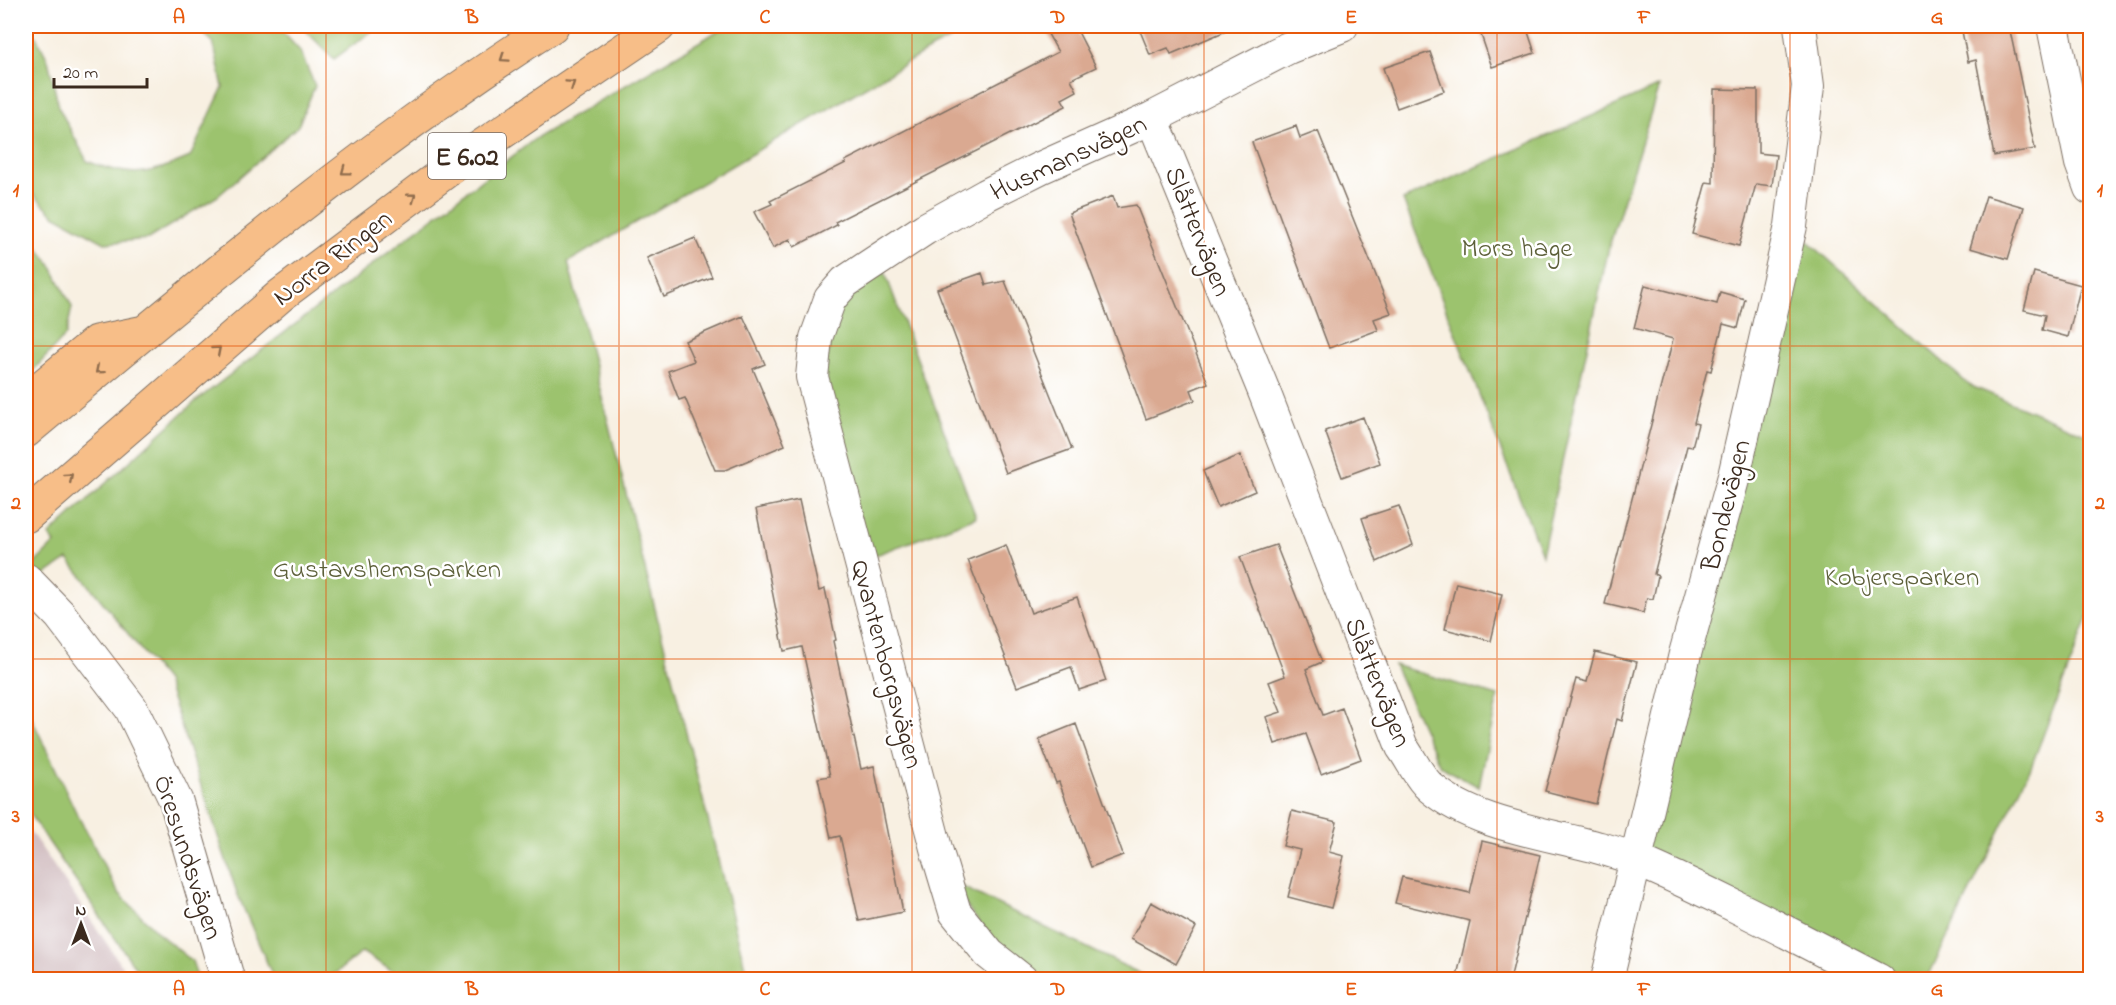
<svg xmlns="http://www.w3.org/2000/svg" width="2116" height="1005" font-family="'Indie Flower',sans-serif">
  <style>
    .industrial { fill: #d2bec1 }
    .green { fill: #9cc36e; stroke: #6c7646; stroke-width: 1.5 }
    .building { fill: #daa991 }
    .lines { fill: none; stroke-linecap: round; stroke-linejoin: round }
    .minor-casing { stroke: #7d6f63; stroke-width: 34 }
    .tertiary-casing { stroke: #7d6f63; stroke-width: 35 }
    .primary-casing { stroke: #7d6f63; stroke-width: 35 }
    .minor { stroke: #fff; stroke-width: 32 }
    .tertiary { stroke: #fff; stroke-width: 33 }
    .primary { stroke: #f7be88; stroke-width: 33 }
    .oneway { stroke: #906d4e }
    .grid { fill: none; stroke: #e8590c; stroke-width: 1.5; stroke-opacity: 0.55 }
    .labels { text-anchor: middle; stroke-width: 5; stroke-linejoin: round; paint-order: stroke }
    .shield { fill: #fff; stroke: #766a62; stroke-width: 1.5 }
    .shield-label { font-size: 26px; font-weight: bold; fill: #3b2a1e }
    .street-label { font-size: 27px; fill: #3b2a1e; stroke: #fff }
    .park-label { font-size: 27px; fill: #5d603a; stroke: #fff }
    .neatline { fill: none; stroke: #e8590c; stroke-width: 2 }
    .grid-label { font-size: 20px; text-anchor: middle; font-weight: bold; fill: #e8590c }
  </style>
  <rect width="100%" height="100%" fill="#fff"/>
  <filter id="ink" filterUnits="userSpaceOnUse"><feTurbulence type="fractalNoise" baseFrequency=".0167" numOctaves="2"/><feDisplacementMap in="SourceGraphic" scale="12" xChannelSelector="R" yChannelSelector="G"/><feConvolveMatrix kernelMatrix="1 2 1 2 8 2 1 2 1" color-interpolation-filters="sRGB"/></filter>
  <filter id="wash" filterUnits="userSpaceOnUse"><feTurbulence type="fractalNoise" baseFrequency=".008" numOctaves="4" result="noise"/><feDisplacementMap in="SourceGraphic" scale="24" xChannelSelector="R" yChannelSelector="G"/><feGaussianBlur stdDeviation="1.35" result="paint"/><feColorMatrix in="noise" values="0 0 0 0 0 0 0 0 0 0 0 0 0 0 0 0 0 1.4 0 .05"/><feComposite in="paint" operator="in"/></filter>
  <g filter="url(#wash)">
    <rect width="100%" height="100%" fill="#f8f0e2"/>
    <path class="industrial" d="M26,825L131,979H26Z"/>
    <path class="green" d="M195,26H277L300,51L315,86L298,126L218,196L148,239L105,243L54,215L26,187V29L34,33L48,60L59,108L87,161C131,179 148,175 190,157L223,87L213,42Z
      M301,26H379L334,59Z
      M726,26H976L932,48L568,262L748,979H405L362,952L328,979H274L237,893L166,681L68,559L26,588V572L55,543L49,535L196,401L536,138Z
      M1659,86L1609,247L1542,555L1403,200Z
      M1791,226L1969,385L2090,436V613L2031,767L1927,979H1879L1637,861Z
      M26,233L50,263L72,307L66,335L26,378Z
      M880,259L976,517L860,561L817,397L845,282Z
      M1394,665L1498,696L1479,787L1440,766Z
      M26,706L75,810L118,892L159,934L192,961L198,979H143L26,809Z
      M946,879L1141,974L1153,979H1022Z"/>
    <g id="blocks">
      <path class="building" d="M1066,26H1075L1096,67L1071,79L1077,91L1062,99L1066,106L835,222L837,225L794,247L790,239L773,248L754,212L772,204L770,201L846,163L845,161L1058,52L1048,34Z
        M1138,26H1238L1171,54L1168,48L1150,55Z
        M1478,26H1526L1535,53L1492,67Z
        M1961,26H2009L2035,149L1994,156L1976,60L1968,62Z
        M1430,52L1444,91L1397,108L1383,68Z
        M1714,89L1758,90V153L1776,155L1772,186L1756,184L1739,246L1692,234L1706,182L1713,183Z
        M1296,126L1300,138L1318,131L1391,313L1374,319L1378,330L1329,348L1252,142Z
        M1113,196L1117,208L1136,205L1208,383L1191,390L1195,400L1146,419L1069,213Z
        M1986,196L2024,207L2008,259L1970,248Z
        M695,238L712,277L664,297L647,258Z
        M2034,272L2081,285L2068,337L2042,330L2045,315L2024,310Z
        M982,273L986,285L1005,281L1072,449L1006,473L937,289Z
        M1645,285L1717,304L1720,292L1745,299L1738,328L1723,324L1711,371L1707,370L1694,423L1698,424L1692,447L1687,446L1654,574L1658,576L1653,599L1647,598L1643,613L1605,604L1673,339L1634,328Z
        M743,316L765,364L753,369L785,445L725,470H715L685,398L679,400L668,371L694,361L685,341Z
        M1363,417L1380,463L1342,477L1325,431Z
        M1240,455L1255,491L1218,507L1203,471Z
        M799,500L819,591L825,589L836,640L833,641L861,769L874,766L903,912L859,921L840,836L831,838L818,778L830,776L802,647L784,651L756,509Z
        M1399,506L1413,545L1377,562L1362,518Z
        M1006,545L1031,613L1077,597L1106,681L1079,690L1071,667L1017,687L968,560Z
        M1276,545L1322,662L1306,669L1323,715L1342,708L1361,759L1321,774L1306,734L1275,744L1266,717L1281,712L1269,682L1285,676L1240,557Z
        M1456,583L1502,594L1491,641L1445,629Z
        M1595,652L1637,662L1622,721L1617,719L1596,804L1545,791L1576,679L1587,682Z
        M1076,724L1123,855L1091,867L1059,782L1056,783L1039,739Z
        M1292,811L1337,822L1329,852L1344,856L1331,908L1288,897L1300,850L1283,846Z
        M1482,841L1540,855L1510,980H1456L1470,921L1395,903L1402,877L1470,893Z
        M1151,902L1196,927L1176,964L1131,939Z"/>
    </g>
  </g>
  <g filter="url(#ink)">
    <use href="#blocks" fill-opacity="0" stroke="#7d6f63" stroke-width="1.5"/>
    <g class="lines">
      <defs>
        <path id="minor" d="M2053,26L2081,163L2090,188
          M1152,118L1263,389L1402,747C1411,759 1419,778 1431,788C1485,833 1574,834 1639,861C1721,897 1800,939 1879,980
          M1022,980L989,954L955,912L937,852L812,377L816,338L830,299L845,282L866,268L925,229L986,195L1040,168L1152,118L1288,48L1342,26
          M1607,980L1685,654L1734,476L1791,226L1808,86L1800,26"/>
        <path id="tertiary" d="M26,580L60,615L131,708L176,801L228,980"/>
        <path id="primary" d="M26,400L96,342L140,333
          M26,431C196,289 365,146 552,26
          M26,516L281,295L457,163L659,26"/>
      </defs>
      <use href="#minor" class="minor-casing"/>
      <use href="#tertiary" class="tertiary-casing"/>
      <use href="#primary" class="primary-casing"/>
      <use href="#minor" class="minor"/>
      <use href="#tertiary" class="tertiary"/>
      <use href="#primary" class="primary"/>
    </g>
    <defs><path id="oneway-chevron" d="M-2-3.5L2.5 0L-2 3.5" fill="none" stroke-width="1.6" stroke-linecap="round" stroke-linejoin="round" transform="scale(1.5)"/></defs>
    <g class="oneway">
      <use href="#oneway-chevron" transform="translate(504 58) rotate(146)"/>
      <use href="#oneway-chevron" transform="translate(571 84) rotate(-34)"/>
      <use href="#oneway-chevron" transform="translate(345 171) rotate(143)"/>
      <use href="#oneway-chevron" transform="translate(412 197) rotate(-37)"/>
      <use href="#oneway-chevron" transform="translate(217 350) rotate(-41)"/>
      <use href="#oneway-chevron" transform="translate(99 370) rotate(140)"/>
      <use href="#oneway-chevron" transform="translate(69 477) rotate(-41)"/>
    </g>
  </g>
  <path class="grid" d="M326,26V980M619,26V980M912,26V980M1204,26V980M1497,26V980M1790,26V980M26,346H2090M26,659H2090"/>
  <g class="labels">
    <rect class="shield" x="428" y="133" width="78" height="46" rx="4.5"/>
    <g class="shield-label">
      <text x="467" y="165">E 6.02</text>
    </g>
    <g class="street-label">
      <text transform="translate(1068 157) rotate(-25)" y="9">Husmansvägen</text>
      <text transform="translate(1199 231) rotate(68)" y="9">Slåttervägen</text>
      <text transform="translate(332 257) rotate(-37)" y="9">Norra Ringen</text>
      <text transform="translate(1725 505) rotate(-76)" y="9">Bondevägen</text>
      <text transform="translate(888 664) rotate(75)" y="9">Qvantenborgsvägen</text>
      <text transform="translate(1379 682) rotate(68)" y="9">Slåttervägen</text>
      <text transform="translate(189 857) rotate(72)" y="9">Öresundsvägen</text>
    </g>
    <g class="park-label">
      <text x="1517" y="256">Mors hage</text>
      <text x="387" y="577">Gustavshemsparken</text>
      <text x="1902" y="585">Kobjersparken</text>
    </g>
  </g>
  <rect width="2116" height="1005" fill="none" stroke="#fff" stroke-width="66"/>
  <g transform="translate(81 924)" stroke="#ffffff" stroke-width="4.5" paint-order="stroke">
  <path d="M0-4.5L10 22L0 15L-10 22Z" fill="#3b2a1e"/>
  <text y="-9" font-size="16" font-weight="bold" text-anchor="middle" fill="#3b2a1e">N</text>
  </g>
  <path d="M54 78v9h93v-9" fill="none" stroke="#3b2a1e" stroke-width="3"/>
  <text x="63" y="78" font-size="18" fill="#3b2a1e" stroke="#ffffff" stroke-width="4.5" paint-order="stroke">20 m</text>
  <rect x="33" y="33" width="2050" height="939" class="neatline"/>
  <g class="grid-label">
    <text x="179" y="23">A</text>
    <text x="472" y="23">B</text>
    <text x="765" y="23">C</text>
    <text x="1058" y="23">D</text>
    <text x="1351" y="23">E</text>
    <text x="1644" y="23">F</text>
    <text x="1937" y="23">G</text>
    <text x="16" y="196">1</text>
    <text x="2100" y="196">1</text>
    <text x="16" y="509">2</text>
    <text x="2100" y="509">2</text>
    <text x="16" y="822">3</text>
    <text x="2100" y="822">3</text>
    <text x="179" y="995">A</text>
    <text x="472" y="995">B</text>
    <text x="765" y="995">C</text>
    <text x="1058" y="995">D</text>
    <text x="1351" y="995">E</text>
    <text x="1644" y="995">F</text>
    <text x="1937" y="995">G</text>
  </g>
</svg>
